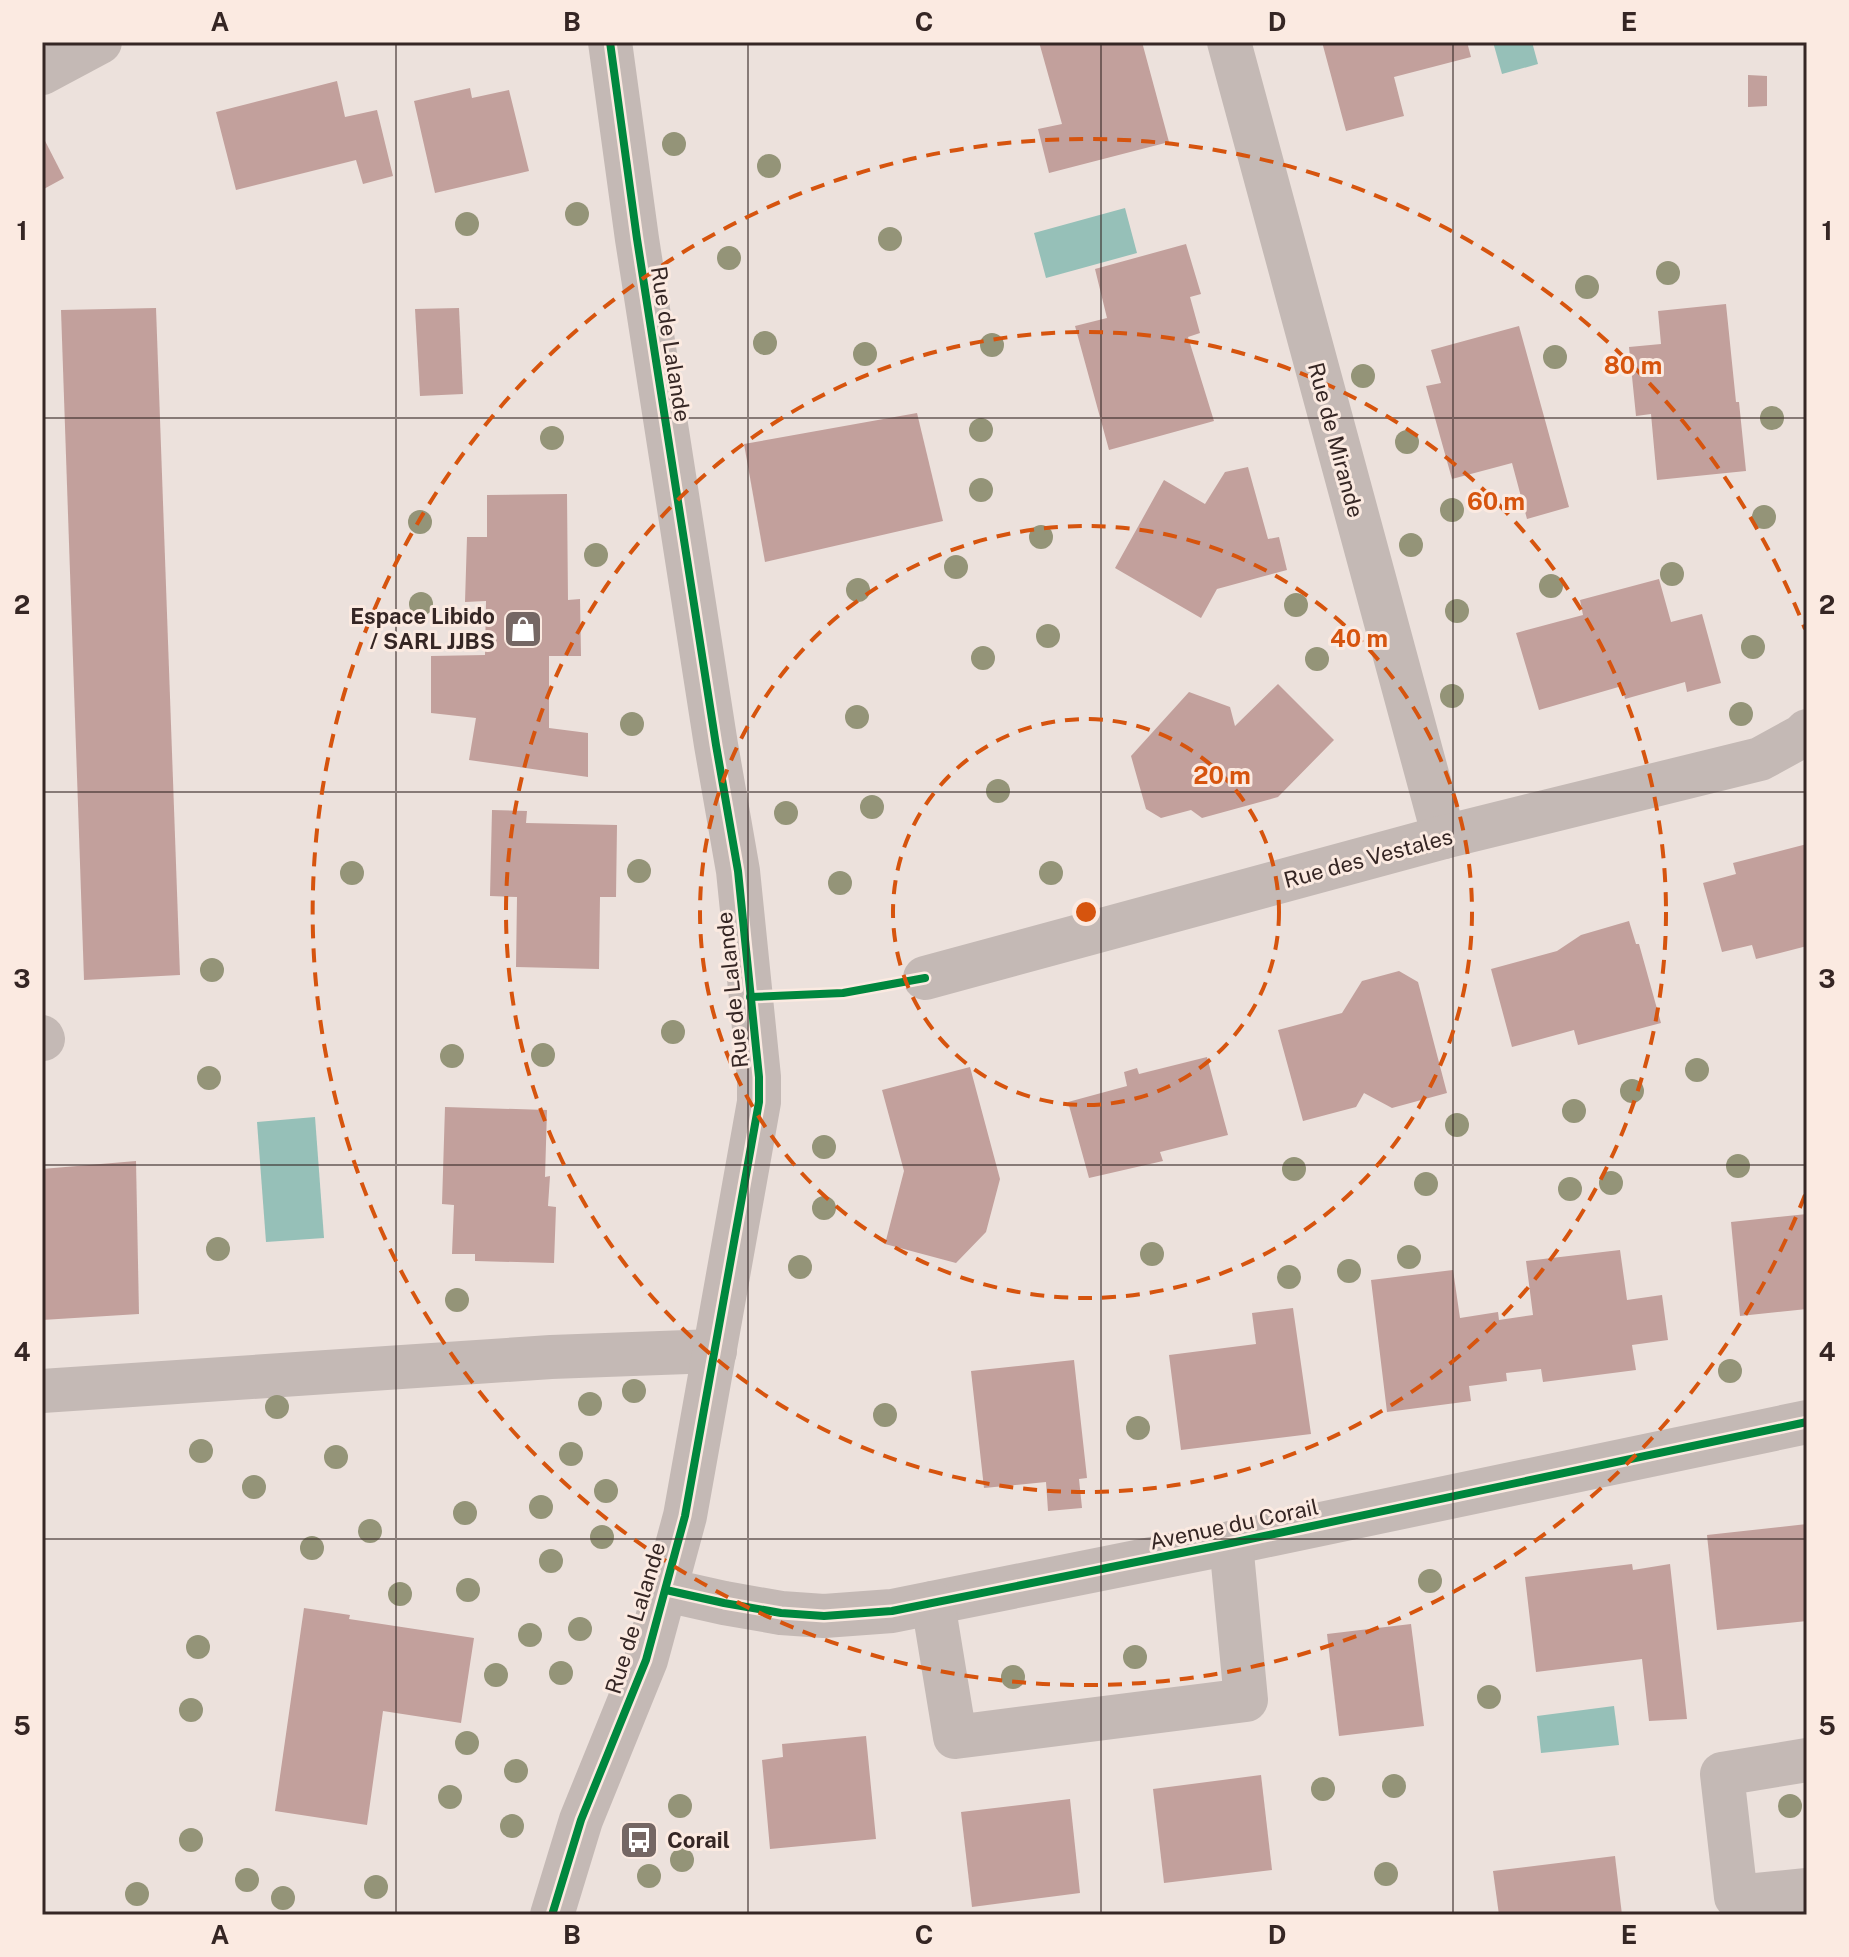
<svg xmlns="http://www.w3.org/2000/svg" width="1849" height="1957" viewBox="0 0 1849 1957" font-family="'Public Sans',sans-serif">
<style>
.water{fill:#96c0b8}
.building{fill:#c2a09c}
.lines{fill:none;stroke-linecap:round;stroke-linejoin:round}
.minor{stroke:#c4b9b5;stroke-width:44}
.cycleway-casing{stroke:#fbeae1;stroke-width:13}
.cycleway{stroke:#00873e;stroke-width:8}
.tree{fill:#949478}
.grid{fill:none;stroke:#352624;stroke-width:2;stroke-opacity:0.55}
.ring{fill:none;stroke:#d6540e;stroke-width:4;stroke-dasharray:14 10}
.labels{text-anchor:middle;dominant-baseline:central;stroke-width:6;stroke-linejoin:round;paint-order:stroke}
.street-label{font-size:22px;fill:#352624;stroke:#fbeae1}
.poi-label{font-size:22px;font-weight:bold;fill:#352624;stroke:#fbeae1;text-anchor:end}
.centre{fill:#d6540e;stroke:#fbeae1;stroke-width:4}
.ring-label{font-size:24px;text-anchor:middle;font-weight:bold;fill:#d6540e;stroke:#fbeae1;stroke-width:6;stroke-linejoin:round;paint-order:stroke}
.neatline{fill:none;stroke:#352624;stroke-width:3}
.grid-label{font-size:26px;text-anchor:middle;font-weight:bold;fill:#352624}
</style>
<rect width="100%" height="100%" fill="#ece1dc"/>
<g class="water">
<path d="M 1493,42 L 1532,42 L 1538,64 L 1502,74 Z"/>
<path d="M 1125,208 L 1137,253 L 1046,278 L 1034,233 Z"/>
<path d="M 315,1117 L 324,1238 L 266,1242 L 257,1122 Z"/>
<path d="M 1614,1706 L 1619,1745 L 1541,1753 L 1537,1716 Z"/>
</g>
<g class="building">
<path d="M 1039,42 L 1142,42 L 1169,142 L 1049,173 L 1038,129 L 1062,124 Z"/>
<path d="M 1322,42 L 1467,42 L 1471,57 L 1394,77 L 1404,116 L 1346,131 Z"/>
<path d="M 1748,75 L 1767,76 L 1767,106 L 1748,107 Z"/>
<path d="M 337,81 L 345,117 L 377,110 L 393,176 L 363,184 L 356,160 L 236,190 L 216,112 Z"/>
<path d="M 470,88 L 472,98 L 509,90 L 529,171 L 435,193 L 414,101 Z"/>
<path d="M 42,135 L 64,178 L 42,190 Z"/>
<path d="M 1186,244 L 1201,294 L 1190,297 L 1200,333 L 1188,337 L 1214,421 L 1109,450 L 1075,326 L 1107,318 L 1095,269 Z"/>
<path d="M 1726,304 L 1736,402 L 1739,402 L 1746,471 L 1657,480 L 1651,414 L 1636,416 L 1629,347 L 1661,344 L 1658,311 Z"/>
<path d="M 156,308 L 180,975 L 84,980 L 61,310 Z"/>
<path d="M 459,308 L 463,394 L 420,396 L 415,309 Z"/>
<path d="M 1519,326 L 1569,507 L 1527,519 L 1512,463 L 1452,479 L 1426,386 L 1441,383 L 1431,350 Z"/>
<path d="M 917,413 L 943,521 L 765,562 L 744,444 Z"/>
<path d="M 1248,467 L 1268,539 L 1279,537 L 1287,570 L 1217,589 L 1201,618 L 1115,568 L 1164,480 L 1205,504 L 1225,472 Z"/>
<path d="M 567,494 L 568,600 L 580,599 L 581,656 L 549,656 L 549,728 L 588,733 L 588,777 L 469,760 L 476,718 L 431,713 L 431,656 L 485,655 L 486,601 L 465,602 L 467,537 L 487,537 L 487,495 Z"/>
<path d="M 1659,579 L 1671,622 L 1702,614 L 1721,683 L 1687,692 L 1685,682 L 1625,699 L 1622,686 L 1539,710 L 1516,633 L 1583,615 L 1580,600 Z"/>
<path d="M 1278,684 L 1334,740 L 1278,797 L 1202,818 L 1191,810 L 1161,818 L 1146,809 L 1131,756 L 1189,692 L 1230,707 L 1235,726 Z"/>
<path d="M 492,810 L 527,811 L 526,823 L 617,825 L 616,897 L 600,897 L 599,969 L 516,967 L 517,897 L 490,896 Z"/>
<path d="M 1807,844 L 1807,946 L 1756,959 L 1752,945 L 1722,952 L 1703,883 L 1736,874 L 1733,863 Z"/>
<path d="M 1629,921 L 1636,944 L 1639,944 L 1661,1023 L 1578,1045 L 1574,1030 L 1512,1047 L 1491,969 L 1557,951 L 1581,935 Z"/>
<path d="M 1399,971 L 1418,982 L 1447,1093 L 1392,1108 L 1364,1093 L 1356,1107 L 1303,1121 L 1278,1030 L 1342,1013 L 1362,981 Z"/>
<path d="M 1207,1057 L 1228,1135 L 1160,1152 L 1163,1161 L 1089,1178 L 1068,1102 L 1127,1086 L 1124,1072 L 1137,1068 L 1139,1074 Z"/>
<path d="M 970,1067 L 1000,1179 L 986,1232 L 956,1263 L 885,1244 L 904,1171 L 882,1090 Z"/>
<path d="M 445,1107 L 547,1110 L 545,1177 L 550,1176 L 548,1206 L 556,1207 L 554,1263 L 475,1261 L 475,1254 L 452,1254 L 454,1205 L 442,1204 Z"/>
<path d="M 136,1161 L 139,1314 L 42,1320 L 42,1169 Z"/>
<path d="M 1807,1214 L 1807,1309 L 1740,1316 L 1731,1222 Z"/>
<path d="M 1620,1250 L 1627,1300 L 1662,1295 L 1668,1340 L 1632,1345 L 1636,1370 L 1543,1382 L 1541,1369 L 1506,1373 L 1507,1381 L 1469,1386 L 1471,1401 L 1387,1412 L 1371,1280 L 1453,1270 L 1460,1318 L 1498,1312 L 1499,1320 L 1533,1315 L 1526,1261 Z"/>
<path d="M 1293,1308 L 1311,1434 L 1181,1450 L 1169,1355 L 1256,1344 L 1252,1313 Z"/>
<path d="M 1074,1360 L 1087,1478 L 1079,1479 L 1082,1508 L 1048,1511 L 1046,1482 L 984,1488 L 971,1371 Z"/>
<path d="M 1807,1524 L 1807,1621 L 1717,1630 L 1707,1535 Z"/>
<path d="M 1632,1564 L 1633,1570 L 1670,1564 L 1687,1719 L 1649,1721 L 1642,1659 L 1536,1672 L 1525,1577 Z"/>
<path d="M 304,1608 L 350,1615 L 349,1619 L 474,1638 L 461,1723 L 383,1711 L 367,1825 L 275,1811 Z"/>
<path d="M 1411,1624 L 1424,1726 L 1339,1736 L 1327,1634 Z"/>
<path d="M 866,1736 L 876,1839 L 770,1849 L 762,1760 L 783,1757 L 782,1744 Z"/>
<path d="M 1261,1775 L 1272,1870 L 1164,1883 L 1153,1789 Z"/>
<path d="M 1070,1799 L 1080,1893 L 972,1907 L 961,1812 Z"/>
<path d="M 1615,1856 L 1622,1915 L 1499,1915 L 1493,1871 Z"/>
</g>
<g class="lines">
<g class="minor">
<path d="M 1229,42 L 1444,837"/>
<path d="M 42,73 L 100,42"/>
<path d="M 925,978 L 1444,837 L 1760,759 L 1802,736 L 1807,731"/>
<path d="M 42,1037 L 43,1039"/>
<path d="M 42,1391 L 551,1357 L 715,1351"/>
<path d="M 666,1590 L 724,1603 L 781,1613 L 824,1616 L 892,1611 L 1231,1543 L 1807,1422"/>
<path d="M 933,1603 L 955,1737 L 1246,1700 L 1231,1543"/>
<path d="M 1807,1760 L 1722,1774 L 1736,1897 L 1807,1890"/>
<path d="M 552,1915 L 581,1820 L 646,1660 L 685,1516 L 759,1102 L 759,1077 L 738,871 L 716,745 L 637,239 L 610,42"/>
</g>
<g class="cycleway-casing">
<g id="cycleway">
<path d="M 750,997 L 843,993 L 925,978"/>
<path d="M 666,1590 L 724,1603 L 781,1613 L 824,1616 L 892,1611 L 1231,1543 L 1807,1422"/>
<path d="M 552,1915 L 581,1820 L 646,1660 L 685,1516 L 759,1102 L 759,1077 L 738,871 L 716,745 L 637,239 L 610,42"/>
</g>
</g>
<use href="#cycleway" class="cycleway"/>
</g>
<g class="tree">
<circle cx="674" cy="144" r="12"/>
<circle cx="769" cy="166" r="12"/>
<circle cx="577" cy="214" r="12"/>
<circle cx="467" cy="224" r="12"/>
<circle cx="890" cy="239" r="12"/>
<circle cx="729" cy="258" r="12"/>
<circle cx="1668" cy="273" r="12"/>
<circle cx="1587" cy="287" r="12"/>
<circle cx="765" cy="343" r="12"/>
<circle cx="992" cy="345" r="12"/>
<circle cx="865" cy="354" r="12"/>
<circle cx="1555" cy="357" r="12"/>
<circle cx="1363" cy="376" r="12"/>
<circle cx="1772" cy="418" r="12"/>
<circle cx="981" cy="430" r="12"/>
<circle cx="552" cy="438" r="12"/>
<circle cx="1407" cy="442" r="12"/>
<circle cx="981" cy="490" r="12"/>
<circle cx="1452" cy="510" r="12"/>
<circle cx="1764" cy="517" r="12"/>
<circle cx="420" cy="522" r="12"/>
<circle cx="1041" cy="537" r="12"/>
<circle cx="1411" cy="545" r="12"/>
<circle cx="596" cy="555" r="12"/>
<circle cx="956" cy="567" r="12"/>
<circle cx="1672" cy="574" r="12"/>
<circle cx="1551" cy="586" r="12"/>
<circle cx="858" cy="590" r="12"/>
<circle cx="421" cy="604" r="12"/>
<circle cx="1296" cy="605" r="12"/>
<circle cx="1457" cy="611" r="12"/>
<circle cx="1048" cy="636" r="12"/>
<circle cx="1753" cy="647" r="12"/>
<circle cx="983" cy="658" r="12"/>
<circle cx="1317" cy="659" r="12"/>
<circle cx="1452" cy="696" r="12"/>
<circle cx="1741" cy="714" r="12"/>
<circle cx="857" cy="717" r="12"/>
<circle cx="632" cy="724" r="12"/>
<circle cx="998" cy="791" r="12"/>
<circle cx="872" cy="807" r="12"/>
<circle cx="786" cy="813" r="12"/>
<circle cx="639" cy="871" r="12"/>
<circle cx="352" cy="873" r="12"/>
<circle cx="1051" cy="873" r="12"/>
<circle cx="840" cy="883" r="12"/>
<circle cx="212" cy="970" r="12"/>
<circle cx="673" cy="1032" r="12"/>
<circle cx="543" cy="1055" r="12"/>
<circle cx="452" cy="1056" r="12"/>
<circle cx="1697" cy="1070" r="12"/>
<circle cx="209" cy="1078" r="12"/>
<circle cx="1632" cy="1091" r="12"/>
<circle cx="1574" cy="1111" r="12"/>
<circle cx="1457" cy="1125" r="12"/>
<circle cx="824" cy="1147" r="12"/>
<circle cx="1738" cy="1166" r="12"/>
<circle cx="1294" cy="1169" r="12"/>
<circle cx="1611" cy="1183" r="12"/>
<circle cx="1426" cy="1184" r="12"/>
<circle cx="1570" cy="1189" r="12"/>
<circle cx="824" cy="1208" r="12"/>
<circle cx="218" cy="1249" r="12"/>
<circle cx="1152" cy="1254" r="12"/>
<circle cx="1409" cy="1257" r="12"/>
<circle cx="800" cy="1267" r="12"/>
<circle cx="1349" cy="1271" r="12"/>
<circle cx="1289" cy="1277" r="12"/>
<circle cx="457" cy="1300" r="12"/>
<circle cx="1730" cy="1371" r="12"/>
<circle cx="634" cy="1391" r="12"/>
<circle cx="590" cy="1404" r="12"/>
<circle cx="277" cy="1407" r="12"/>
<circle cx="885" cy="1415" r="12"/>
<circle cx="1138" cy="1428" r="12"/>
<circle cx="201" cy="1451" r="12"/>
<circle cx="571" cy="1454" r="12"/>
<circle cx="336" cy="1457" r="12"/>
<circle cx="254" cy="1487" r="12"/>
<circle cx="606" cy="1491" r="12"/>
<circle cx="541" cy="1507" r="12"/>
<circle cx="465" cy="1513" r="12"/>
<circle cx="370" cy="1531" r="12"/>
<circle cx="602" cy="1537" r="12"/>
<circle cx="312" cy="1548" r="12"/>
<circle cx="551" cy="1561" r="12"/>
<circle cx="1430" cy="1581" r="12"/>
<circle cx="468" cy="1590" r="12"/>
<circle cx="400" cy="1594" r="12"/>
<circle cx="580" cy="1629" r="12"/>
<circle cx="530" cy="1635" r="12"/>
<circle cx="198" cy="1647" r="12"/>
<circle cx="1135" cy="1657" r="12"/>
<circle cx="561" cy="1673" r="12"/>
<circle cx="496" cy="1675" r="12"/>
<circle cx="1013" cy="1677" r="12"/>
<circle cx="1489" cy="1697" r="12"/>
<circle cx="191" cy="1710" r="12"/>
<circle cx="467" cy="1743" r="12"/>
<circle cx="516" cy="1771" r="12"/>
<circle cx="1394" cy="1786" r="12"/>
<circle cx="1323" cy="1789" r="12"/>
<circle cx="450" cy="1797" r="12"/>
<circle cx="680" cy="1806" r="12"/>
<circle cx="1790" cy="1806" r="12"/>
<circle cx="512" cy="1826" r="12"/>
<circle cx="191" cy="1840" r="12"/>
<circle cx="682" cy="1860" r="12"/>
<circle cx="1386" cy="1874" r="12"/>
<circle cx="649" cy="1876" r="12"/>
<circle cx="247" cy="1880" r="12"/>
<circle cx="376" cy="1887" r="12"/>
<circle cx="137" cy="1894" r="12"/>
<circle cx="283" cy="1898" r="12"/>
</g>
<path class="grid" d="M 396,42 L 396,1915M 748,42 L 748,1915M 1101,42 L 1101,1915M 1453,42 L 1453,1915M 42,418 L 1807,418M 42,792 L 1807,792M 42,1165 L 1807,1165M 42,1539 L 1807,1539"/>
<g class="ring">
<circle cx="1086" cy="912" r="193"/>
<circle cx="1086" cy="912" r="386"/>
<circle cx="1086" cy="912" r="580"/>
<path d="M1805 1195A773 773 0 1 1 1805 629"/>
</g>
<defs>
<g id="shop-square" transform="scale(2)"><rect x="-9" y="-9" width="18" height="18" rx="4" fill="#756764" stroke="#fbeae1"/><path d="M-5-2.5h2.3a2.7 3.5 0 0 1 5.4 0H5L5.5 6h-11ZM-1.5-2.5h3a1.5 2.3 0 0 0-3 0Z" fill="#fff"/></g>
<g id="bus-square" transform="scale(2)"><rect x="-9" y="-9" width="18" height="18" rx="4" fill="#756764" stroke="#fbeae1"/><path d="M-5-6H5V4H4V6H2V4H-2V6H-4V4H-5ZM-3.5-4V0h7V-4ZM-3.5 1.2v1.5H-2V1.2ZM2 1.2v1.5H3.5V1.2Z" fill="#fff"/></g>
</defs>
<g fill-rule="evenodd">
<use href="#shop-square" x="523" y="629"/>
<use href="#bus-square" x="639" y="1840"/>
</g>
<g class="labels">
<g class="street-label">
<text transform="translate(671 344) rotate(81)">Rue de Lalande</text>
<text transform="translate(1336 440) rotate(75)">Rue de Mirande</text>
<text transform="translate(1368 858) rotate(-15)">Rue des Vestales</text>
<text transform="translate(732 990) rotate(-96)">Rue de Lalande</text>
<text transform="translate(1234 1524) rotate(-12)">Avenue du Corail</text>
<text transform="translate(635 1618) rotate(-73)">Rue de Lalande</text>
</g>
<g class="poi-label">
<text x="495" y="616">Espace Libido<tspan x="495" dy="25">/ SARL JJBS</tspan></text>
<text x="667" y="1840" text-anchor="start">Corail</text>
</g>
</g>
<circle cx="1086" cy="912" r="12" class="centre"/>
<g class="ring-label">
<text x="1633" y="374">80 m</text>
<text x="1496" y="510">60 m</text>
<text x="1359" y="647">40 m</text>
<text x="1222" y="784">20 m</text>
</g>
<rect width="1849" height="1957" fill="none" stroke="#fbeae1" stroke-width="88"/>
<rect x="44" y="44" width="1761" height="1869" class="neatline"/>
<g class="grid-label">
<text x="220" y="31">A</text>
<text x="572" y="31">B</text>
<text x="924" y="31">C</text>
<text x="1277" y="31">D</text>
<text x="1629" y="31">E</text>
<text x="22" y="240">1</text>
<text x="1827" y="240">1</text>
<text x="22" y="614">2</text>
<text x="1827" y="614">2</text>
<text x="22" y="988">3</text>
<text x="1827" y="988">3</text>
<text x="22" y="1361">4</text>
<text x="1827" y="1361">4</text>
<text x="22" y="1735">5</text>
<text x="1827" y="1735">5</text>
<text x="220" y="1944">A</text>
<text x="572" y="1944">B</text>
<text x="924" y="1944">C</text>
<text x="1277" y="1944">D</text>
<text x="1629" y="1944">E</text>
</g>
</svg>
